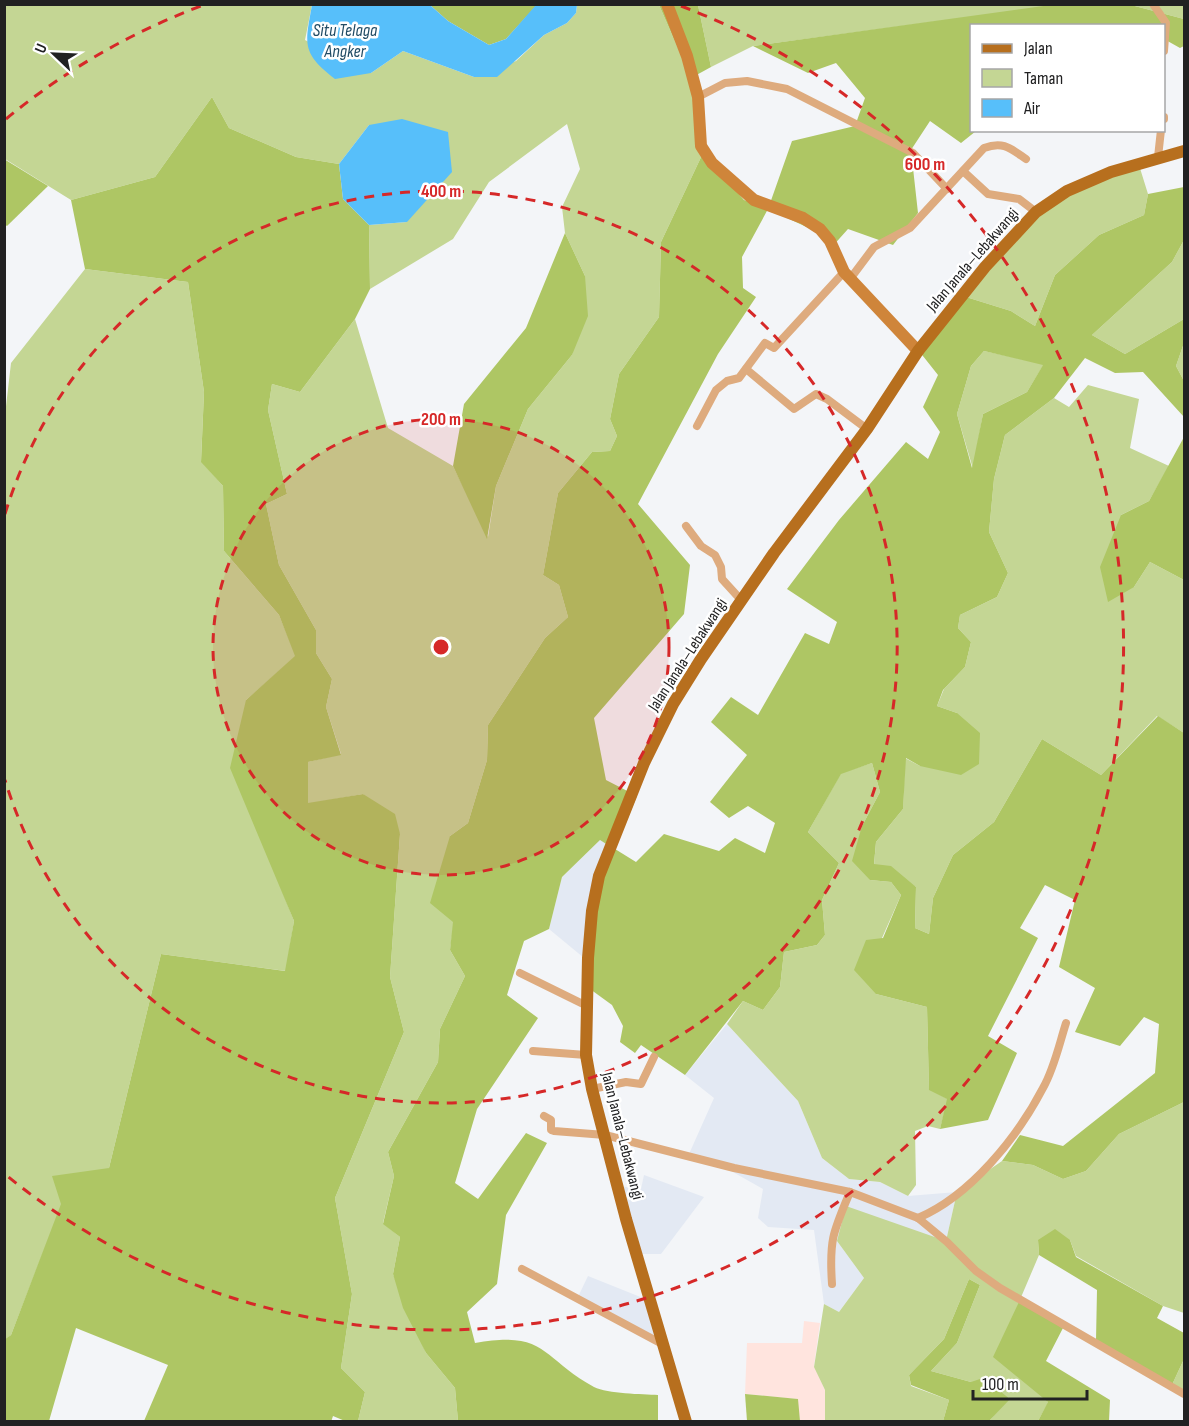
<svg xmlns="http://www.w3.org/2000/svg" width="1189" height="1426" viewBox="0 0 1189 1426" font-family="'Sofia Sans Condensed',sans-serif">
<style>
.built{fill:#e3e9f3}
.education{fill:#ffe4de}
.green{fill:#c4d694}
.forest{fill:#aec664;fill-rule:evenodd}
.water{fill:#57bffa}
.lines{fill:none;stroke-linecap:round;stroke-linejoin:round}
.street{stroke:#deab7e;stroke-width:8}
.secondary{stroke:#cf853a;stroke-width:12}
.primary{stroke:#b76f1e;stroke-width:12}
.ring{fill:none;stroke:#d62828;stroke-width:3;stroke-dasharray:10 8}
.labels{text-anchor:middle;dominant-baseline:central;stroke-width:5;stroke-linejoin:round;paint-order:stroke}
.street-label{font-size:16px;fill:#212122;stroke:#fff}
.water-label{font-size:18px;font-style:italic;fill:#224c65;stroke:#fff}
.centre{fill:#d62828;stroke:#fff;stroke-width:3}
.ring-label{font-size:18px;text-anchor:middle;font-weight:bold;fill:#d62828;stroke:#fff;stroke-width:5;stroke-linejoin:round;paint-order:stroke}
</style>
<rect width="100%" height="100%" fill="#f3f5f8"/>
<g class="built">
<path d="M 600,840 L 615,849 L 589,962 L 549,929 L 562,877 Z"/>
<path d="M 727,1024 L 798,1101 L 822,1158 L 849,1179 L 880,1182 L 908,1196 L 957,1192 L 946,1241 L 837,1241 L 864,1278 L 839,1312 L 824,1304 L 814,1230 L 768,1227 L 758,1218 L 763,1189 L 724,1167 L 689,1154 L 714,1098 L 685,1075 Z"/>
<path d="M 644,1175 L 704,1197 L 661,1254 L 640,1254 L 619,1186 L 641,1189 Z"/>
<path d="M 588,1276 L 653,1302 L 660,1339 L 577,1299 Z"/>
</g>
<path class="education" d="M 804,1321 L 820,1323 L 814,1366 L 825,1390 L 825,1421 L 800,1421 L 797,1399 L 745,1394 L 747,1343 L 802,1343 Z"/>
<g class="green">
<path d="M 4,5 L 312,5 L 305,40 L 371,73 L 403,51 L 474,77 L 516,61 L 544,35 L 567,23 L 576,13 L 577,5 L 659,5 L 691,78 L 703,153 L 661,242 L 659,317 L 619,374 L 610,419 L 617,436 L 610,451 L 592,452 L 558,493 L 543,575 L 559,585 L 568,617 L 545,638 L 488,725 L 487,760 L 468,823 L 450,836 L 454,922 L 450,950 L 465,976 L 440,1029 L 438,1062 L 388,1152 L 394,1176 L 383,1223 L 400,1237 L 393,1274 L 426,1353 L 455,1388 L 458,1421 L 358,1421 L 365,1392 L 341,1368 L 352,1294 L 335,1198 L 404,1032 L 390,977 L 400,834 L 363,794 L 308,804 L 308,762 L 341,754 L 326,707 L 332,679 L 316,653 L 316,630 L 279,565 L 266,504 L 287,494 L 268,410 L 272,384 L 300,392 L 355,319 L 388,428 L 453,466 L 488,537 L 496,486 L 528,409 L 572,355 L 585,276 L 565,233 L 562,207 L 580,169 L 567,124 L 489,182 L 453,239 L 370,289 L 369,225 L 407,222 L 369,125 L 339,164 L 296,157 L 229,128 L 212,97 L 155,177 L 71,200 L 5,159 Z"/>
<path d="M 698,5 L 1058,5 L 753,46 L 711,67 Z"/>
<path d="M 1131,5 L 1184,5 L 1184,19 Z"/>
<path d="M 1139,165 L 1148,194 L 1144,215 L 1099,235 L 1055,275 L 1035,326 L 1011,311 L 966,297 L 1039,213 L 1089,184 Z"/>
<path d="M 1184,240 L 1184,319 L 1125,354 L 1092,335 L 1172,262 Z"/>
<path d="M 85,269 L 188,282 L 204,392 L 201,461 L 223,486 L 224,551 L 279,615 L 296,656 L 246,700 L 266,850 L 294,921 L 286,971 L 161,954 L 109,1168 L 62,1204 L 11,1335 L 5,1340 L 5,415 L 11,363 Z"/>
<path d="M 1184,343 L 1184,381 L 1176,366 Z"/>
<path d="M 984,351 L 1044,364 L 1027,392 L 983,414 L 973,469 L 957,414 L 971,366 Z"/>
<path d="M 1088,385 L 1139,399 L 1130,448 L 1169,466 L 1149,501 L 1121,515 L 1134,587 L 1150,562 L 1184,580 L 1184,733 L 1157,716 L 1101,775 L 1042,739 L 994,822 L 953,855 L 933,898 L 929,934 L 915,928 L 916,887 L 874,865 L 876,842 L 903,809 L 905,758 L 920,766 L 957,713 L 937,706 L 944,689 L 965,667 L 971,642 L 958,628 L 960,615 L 997,597 L 1008,573 L 989,532 L 994,479 L 1005,435 L 1054,398 L 1069,407 Z"/>
<path d="M 872,763 L 880,792 L 862,826 L 870,880 L 891,882 L 901,895 L 882,938 L 876,994 L 927,1007 L 929,1089 L 948,1099 L 940,1129 L 928,1126 L 915,1131 L 916,1185 L 908,1196 L 880,1182 L 849,1179 L 822,1158 L 798,1101 L 727,1024 L 743,1001 L 763,1010 L 780,987 L 784,952 L 817,945 L 825,935 L 822,900 L 839,863 L 808,832 L 841,773 Z"/>
<path d="M 1184,1102 L 1184,1313 L 1163,1306 L 1076,1256 L 1070,1240 L 1038,1240 L 1039,1255 L 1019,1302 L 1048,1403 L 1038,1421 L 989,1421 L 1009,1398 L 971,1382 L 931,1371 L 957,1343 L 980,1285 L 969,1279 L 944,1339 L 909,1375 L 911,1386 L 949,1400 L 943,1421 L 825,1421 L 825,1390 L 814,1367 L 824,1304 L 839,1312 L 864,1278 L 837,1241 L 846,1206 L 946,1241 L 957,1192 L 1002,1161 L 1033,1165 L 1063,1179 L 1086,1171 L 1119,1134 Z"/>
<path d="M 1184,1359 L 1184,1395 L 1171,1387 Z"/>
</g>
<g class="forest">
<path d="M 1058,4 L 1131,5 L 1184,19 L 1184,46 L 1180,48 L 1164,39 L 1164,26 L 972,26 L 972,130 L 976,131 L 961,143 L 930,121 L 911,150 L 918,213 L 893,245 L 848,229 L 831,248 L 815,231 L 768,209 L 742,257 L 743,288 L 756,297 L 718,354 L 638,504 L 690,565 L 684,614 L 594,718 L 606,780 L 637,796 L 615,849 L 636,862 L 664,834 L 719,851 L 735,838 L 765,853 L 775,823 L 748,806 L 729,818 L 710,802 L 747,755 L 711,722 L 731,697 L 758,715 L 805,633 L 829,644 L 837,622 L 787,589 L 839,520 L 906,442 L 928,459 L 940,432 L 923,407 L 938,375 L 919,351 L 966,297 L 1011,311 L 1035,326 L 1055,275 L 1099,235 L 1144,215 L 1148,194 L 1184,187 L 1184,240 L 1172,262 L 1092,335 L 1125,354 L 1184,319 L 1184,343 L 1176,366 L 1184,381 L 1184,417 L 1143,372 L 1115,373 L 1085,358 L 1054,398 L 1005,435 L 994,479 L 989,532 L 1008,573 L 997,597 L 960,615 L 958,628 L 971,642 L 965,667 L 943,690 L 937,706 L 957,713 L 980,733 L 979,764 L 961,775 L 920,766 L 906,758 L 903,809 L 876,842 L 874,864 L 891,866 L 916,887 L 915,928 L 929,934 L 933,898 L 953,855 L 994,822 L 1042,739 L 1101,775 L 1158,716 L 1184,733 L 1184,1102 L 1119,1134 L 1086,1171 L 1063,1179 L 1033,1165 L 1002,1161 L 1020,1135 L 1063,1146 L 1155,1073 L 1159,1024 L 1144,1017 L 1120,1046 L 1075,1032 L 1095,988 L 1059,967 L 1075,900 L 1045,885 L 1020,928 L 1038,938 L 988,1036 L 1017,1053 L 988,1120 L 940,1129 L 947,1099 L 929,1090 L 927,1007 L 876,994 L 854,970 L 866,940 L 883,938 L 901,895 L 891,882 L 870,880 L 852,861 L 862,826 L 880,792 L 872,763 L 841,774 L 808,832 L 839,863 L 822,900 L 825,935 L 817,945 L 784,952 L 780,987 L 763,1010 L 743,1001 L 685,1075 L 641,1045 L 635,1053 L 620,1042 L 623,1026 L 612,1005 L 590,989 L 596,887 L 614,849 L 600,840 L 562,877 L 549,929 L 524,941 L 507,995 L 538,1018 L 477,1109 L 455,1183 L 478,1199 L 526,1133 L 547,1143 L 506,1215 L 497,1284 L 467,1312 L 475,1343 C 547,1330 541,1358 594,1387 C 608,1394 642,1394 658,1395 L 658,1421 L 458,1421 L 455,1388 L 426,1353 L 403,1308 L 393,1274 L 400,1237 L 383,1224 L 394,1176 L 388,1152 L 438,1062 L 440,1029 L 465,976 L 450,950 L 453,922 L 430,903 L 450,836 L 468,823 L 487,760 L 488,725 L 545,638 L 568,617 L 559,585 L 543,575 L 558,493 L 592,452 L 610,451 L 617,436 L 610,419 L 619,374 L 659,317 L 661,242 L 703,153 L 744,200 L 768,209 L 792,141 L 855,126 L 865,98 L 836,63 L 808,73 L 753,46 ZM 984,351 L 1043,365 L 1027,392 L 983,414 L 972,468 L 957,414 L 971,366 Z"/>
<path d="M 430,5 L 537,5 L 506,39 L 489,45 L 448,21 Z"/>
<path d="M 659,5 L 698,5 L 711,67 L 691,78 Z"/>
<path d="M 212,97 L 229,128 L 296,157 L 339,164 L 343,199 L 369,225 L 370,289 L 355,319 L 300,392 L 272,384 L 268,410 L 287,494 L 266,504 L 279,565 L 316,630 L 316,653 L 332,679 L 326,707 L 341,755 L 308,762 L 308,803 L 363,794 L 395,814 L 400,834 L 390,977 L 404,1032 L 335,1198 L 352,1294 L 341,1368 L 365,1392 L 358,1421 L 345,1421 L 333,1416 L 331,1422 L 144,1421 L 168,1365 L 76,1328 L 49,1421 L 5,1421 L 4,1340 L 11,1335 L 61,1204 L 52,1176 L 109,1168 L 161,954 L 285,971 L 294,921 L 230,768 L 246,700 L 295,656 L 279,615 L 224,551 L 223,486 L 201,462 L 204,392 L 188,282 L 85,269 L 71,200 L 155,177 Z"/>
<path d="M 4,159 L 48,186 L 7,226 L 4,224 Z"/>
<path d="M 565,233 L 585,276 L 588,316 L 572,355 L 528,409 L 496,486 L 487,539 L 453,466 L 464,404 L 526,328 Z"/>
<path d="M 1184,437 L 1184,580 L 1150,562 L 1134,587 L 1108,602 L 1100,567 L 1121,515 L 1149,501 Z"/>
<path d="M 1055,1229 L 1070,1240 L 1076,1257 L 1163,1306 L 1157,1318 L 1184,1333 L 1184,1359 L 1171,1387 L 1096,1340 L 1097,1290 L 1039,1255 L 1038,1240 Z"/>
<path d="M 969,1279 L 980,1285 L 957,1343 L 931,1371 L 971,1382 L 983,1378 L 1010,1399 L 989,1421 L 943,1421 L 949,1400 L 911,1385 L 909,1375 L 944,1339 Z"/>
<path d="M 1019,1302 L 1063,1328 L 1046,1361 L 1110,1400 L 1109,1421 L 1038,1421 L 1048,1402 L 993,1357 Z"/>
<path d="M 745,1394 L 798,1399 L 800,1421 L 747,1421 Z"/>
</g>
<g class="water">
<path d="M 312,5 L 430,5 L 448,21 L 489,45 L 506,39 L 536,5 L 577,5 L 576,13 L 567,23 L 544,35 L 497,77 L 474,77 L 403,51 L 371,73 L 335,79 C 301,53 305,44 312,5 Z"/>
<path d="M 402,119 L 448,132 L 452,172 L 407,222 L 369,225 L 343,199 L 339,164 L 369,125 Z"/>
</g>
<g class="lines">
<g class="street">
<path d="M 1153,4 L 1166,23 L 1164,51"/>
<path d="M 698,97 L 725,83 L 747,81 L 787,89 L 913,153 L 947,189"/>
<path d="M 1164,117 L 1164,119"/>
<path d="M 1158,157 L 1161,130"/>
<path d="M 963,171 L 988,194 L 1019,199 L 1036,212"/>
<path d="M 850,279 L 874,247 L 910,228 L 984,148 C 1003,141 1010,148 1026,159"/>
<path d="M 746,369 L 794,409 L 816,394 L 827,399 L 867,429"/>
<path d="M 697,426 L 716,390 L 727,381 L 739,378 L 765,343 L 774,348 L 844,272"/>
<path d="M 686,526 L 701,546 L 715,555 L 721,567 L 722,579 L 742,601"/>
<path d="M 520,973 L 585,1005"/>
<path d="M 533,1051 L 586,1055"/>
<path d="M 592,1089 L 626,1082 L 641,1084 L 654,1057"/>
<path d="M 544,1116 L 551,1120 L 551,1130 L 554,1131 L 605,1135 L 734,1168 L 850,1192 L 918,1218 L 947,1242 L 976,1271 L 1000,1288 L 1184,1394"/>
<path d="M 918,1218 C 970,1196 1017,1138 1043,1088 C 1054,1069 1059,1045 1066,1023"/>
<path d="M 522,1269 L 664,1345"/>
<path d="M 832,1284 C 829,1240 833,1232 850,1192"/>
</g>
<path class="secondary" d="M 667,4 L 687,56 L 698,97 L 701,146 L 712,163 L 754,200 L 803,218 L 820,229 L 830,241 L 844,272 L 918,351"/>
<path class="primary" d="M 686,1422 L 626,1219 L 592,1089 L 586,1055 L 588,958 L 592,911 L 599,876 L 644,763 L 673,704 L 701,659 L 774,553 L 867,429 L 918,351 L 985,267 L 1036,212 L 1067,191 L 1111,172 L 1184,151"/>
</g>
<circle cx="441" cy="647" r="228" fill="#d62828" fill-opacity=".12"/>
<g class="ring">
<circle cx="441" cy="647" r="228"/>
<path d="M5 514A456 456 0 1 1 5 780"/>
<path d="M6 119A684 684 0 0 1 201 6M681 6A684 684 0 1 1 6 1175"/>
</g>
<g class="labels">
<g class="street-label">
<text transform="translate(973 260) rotate(-49)">Jalan Janala–Lebakwangi</text>
<text transform="translate(688 655) rotate(-57)">Jalan Janala–Lebakwangi</text>
<text transform="translate(622 1136) rotate(76)">Jalan Janala–Lebakwangi</text>
</g>
<g class="water-label">
<text x="345" y="30">Situ Telaga<tspan x="345" dy="21">Angker</tspan></text>
</g>
</g>
<circle cx="441" cy="647" r="9" class="centre"/>
<g class="ring-label">
<text x="925" y="170">600 m</text>
<text x="441" y="197">400 m</text>
<text x="441" y="425">200 m</text>
</g>
<rect width="1189" height="1426" fill="none" stroke="#212122" stroke-width="12"/>
<rect x="970" y="24" width="195" height="108" fill="#ffffff" stroke="#a6a6a7" stroke-width="1.5"/>
<rect x="982" y="44" width="30" height="9" fill="#b76f1e" stroke="#a6a6a7" stroke-width="1.5"/>
<text x="1024" y="54" font-size="18" fill="#212122">Jalan</text>
<rect x="982" y="69" width="30" height="18" fill="#c4d694" stroke="#a6a6a7" stroke-width="1.5"/>
<text x="1024" y="84" font-size="18" fill="#212122">Taman</text>
<rect x="982" y="99" width="30" height="18" fill="#57bffa" stroke="#a6a6a7" stroke-width="1.5"/>
<text x="1024" y="114" font-size="18" fill="#212122">Air</text>
<g transform="translate(54 54) rotate(293)" stroke="#ffffff" stroke-width="4.5" paint-order="stroke">
<path d="M0-4.5L10 22L0 15L-10 22Z" fill="#212122"/>
<text y="-9" font-size="16" font-weight="bold" text-anchor="middle" fill="#212122">U</text>
</g>
<path d="M973 1390v9h114v-9" fill="none" stroke="#212122" stroke-width="3"/>
<text x="982" y="1390" font-size="18" fill="#212122" stroke="#ffffff" stroke-width="4.5" paint-order="stroke">100 m</text>
</svg>
